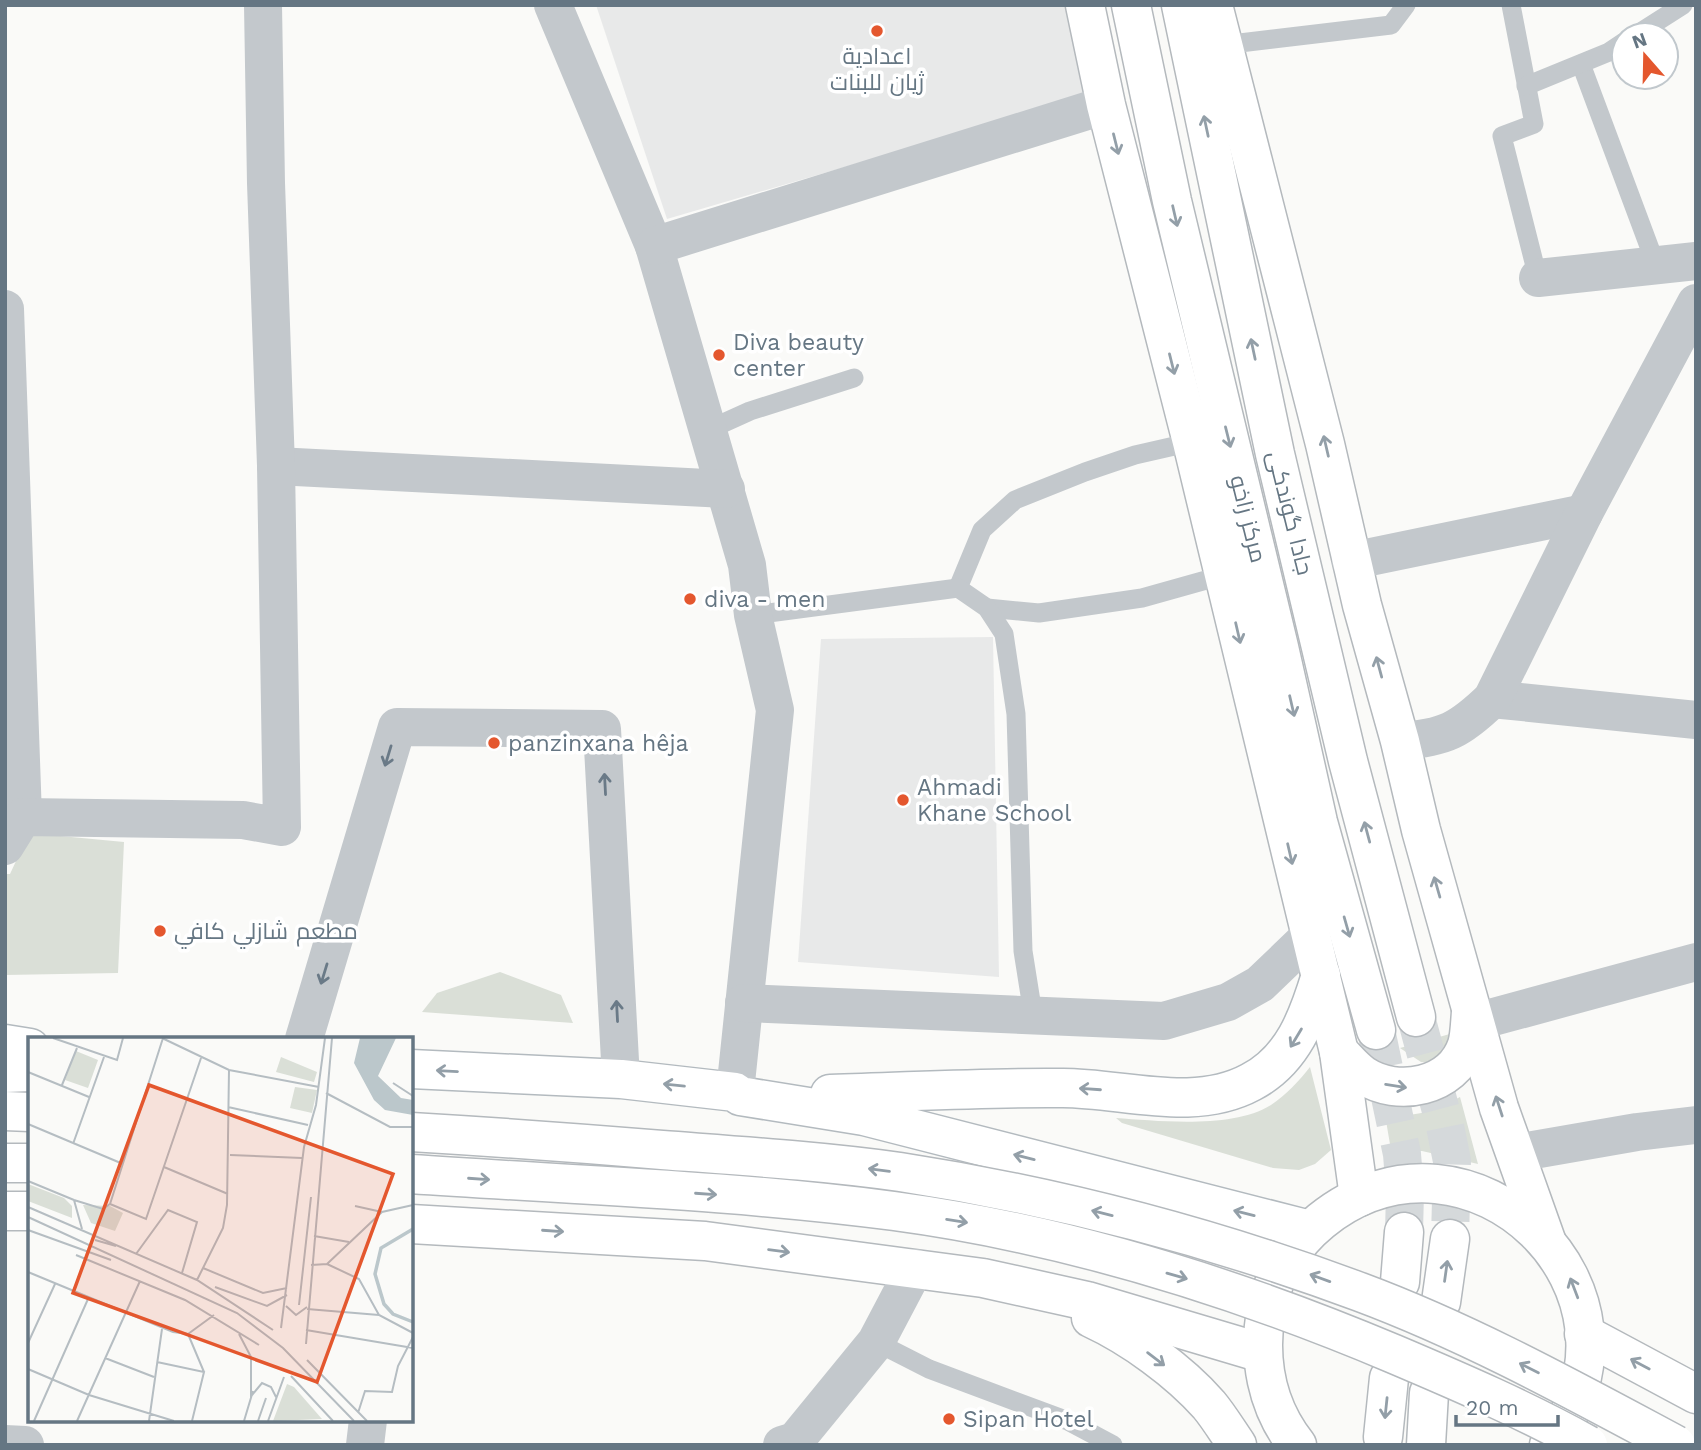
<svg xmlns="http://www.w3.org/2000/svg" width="1701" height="1450" viewBox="0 0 1701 1450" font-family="'Work Sans',Cairo,sans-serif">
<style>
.built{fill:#e8e9e9}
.green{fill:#dadfd7}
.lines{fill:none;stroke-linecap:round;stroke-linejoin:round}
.highway-tunnel{stroke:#d5d9db;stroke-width:38;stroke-dasharray:38 19;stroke-linecap:butt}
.secondary-casing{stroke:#b3babf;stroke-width:41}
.highway-casing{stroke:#b4b9bd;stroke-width:41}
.lane{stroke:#c3c8cc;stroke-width:19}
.street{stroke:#c3c8cc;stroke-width:38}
.secondary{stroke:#fff;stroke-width:38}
.highway{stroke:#fff;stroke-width:38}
.highway-bridge-casing{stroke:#b4b9bd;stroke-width:41;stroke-linecap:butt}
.highway-bridge{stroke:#fff;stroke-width:38}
.oneway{stroke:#939fa8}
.oneway2{stroke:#6a7a87}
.poi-dot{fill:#e4572e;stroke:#fff;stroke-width:2.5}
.labels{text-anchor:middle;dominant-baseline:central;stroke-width:7;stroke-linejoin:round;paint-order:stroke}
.poi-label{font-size:23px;fill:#657683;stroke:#fff;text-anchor:start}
.street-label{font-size:23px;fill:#657683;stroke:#fff}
.inset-river{fill:none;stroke:#bbc7cb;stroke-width:3.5}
.inset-road{fill:none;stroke:#b5bdc2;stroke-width:2}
.view{fill:#e4572e;fill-opacity:0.15;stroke:#e4572e;stroke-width:3.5}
.inset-edge{fill:none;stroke:#657683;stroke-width:3.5}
</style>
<rect width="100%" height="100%" fill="#fafaf8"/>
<g class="built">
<path d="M 596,5 L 1068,5 L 1087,96 L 667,219 Z"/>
<path d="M 993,637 L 999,977 L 798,962 L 821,639 Z"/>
</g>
<g class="green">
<path d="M 29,833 L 124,842 L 118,973 L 5,975 L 5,874 L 10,874 Z"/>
<path d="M 500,972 L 561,995 L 573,1023 L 422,1012 L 437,993 Z"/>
<path d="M 1464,1030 L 1431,1063 L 1421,1062 L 1400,1048 Z"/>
<path d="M 1310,1067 L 1331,1150 L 1315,1164 L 1299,1170 L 1273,1168 L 1122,1123 L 1116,1118 C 1159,1121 1233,1129 1271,1105 C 1286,1095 1299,1081 1310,1067 Z"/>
<path d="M 1460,1097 L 1478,1164 L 1422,1151 L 1391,1150 L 1385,1115 C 1417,1117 1432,1112 1460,1097 Z"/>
</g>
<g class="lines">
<g class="highway-tunnel">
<path d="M 1416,1017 L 1445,1126 L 1452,1161 L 1450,1239"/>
<path d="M 1376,1030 L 1402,1154 L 1405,1192 L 1404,1232"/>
</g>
<g class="secondary-casing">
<g id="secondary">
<path d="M 5,1044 L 30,1048"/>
<path d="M 411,1069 L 621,1079 L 735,1092 L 740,1096 L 864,1116 L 1310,1230"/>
<path d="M 830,1094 C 907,1092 985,1087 1063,1088 C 1123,1088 1194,1113 1251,1082 C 1293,1060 1308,1018 1321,975"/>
</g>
</g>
<g class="highway-casing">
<g id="highway">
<path d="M 1085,5 L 1106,105 L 1192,442 L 1339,1052 L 1359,1197"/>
<path d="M 1131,5 L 1172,201 L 1279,647 L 1318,822 L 1376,1030"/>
<path d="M 1181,5 L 1275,454 L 1348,761 L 1416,1017"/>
<path d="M 1213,5 L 1325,444 L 1362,605 L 1400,741 L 1421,830 L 1499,1108 L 1546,1240"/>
<path d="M 1339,1052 C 1347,1060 1354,1069 1363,1075 C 1398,1098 1453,1087 1467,1045 C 1470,1035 1470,1022 1471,1012"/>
<path d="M 5,1073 L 30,1072"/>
<path d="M 5,1111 L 30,1112"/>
<path d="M 5,1163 L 30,1163"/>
<path d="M 5,1211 L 30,1211"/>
<path d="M 411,1224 L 705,1241 L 983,1278 L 1087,1301 L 1262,1353"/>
<path d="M 1400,1282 L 1404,1232"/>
<path d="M 1441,1302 L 1450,1239"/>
<path d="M 1091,1318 C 1132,1337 1179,1371 1209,1405 C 1219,1417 1228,1432 1237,1445"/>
<path d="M 1584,1334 L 1696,1394"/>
<path d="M 1383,1437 L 1389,1378"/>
<path d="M 1297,1445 C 1266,1406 1258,1358 1266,1310 C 1273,1275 1294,1243 1321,1221 C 1470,1101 1668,1293 1549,1445"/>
<path d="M 1426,1445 L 1429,1393"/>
</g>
</g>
<g class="lane">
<path d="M 1511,5 L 1534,124 L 1502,136 L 1538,278"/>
<path d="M 1636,35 L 1683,5"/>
<path d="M 1223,45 L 1391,25 L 1406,5"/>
<path d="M 1581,64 L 1656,265"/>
<path d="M 1526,86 L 1609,52 L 1624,42"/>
<path d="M 708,430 L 750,411 L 854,378"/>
<path d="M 958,588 L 982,530 L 1015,500 L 1085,472 L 1135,455 L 1192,442"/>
<path d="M 987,608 L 1039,613 L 1142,598 L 1224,575"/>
<path d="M 753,615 L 958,588 L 987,608 L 1004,634 L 1016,714 L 1023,951 L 1033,1014"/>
<path d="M 876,1342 L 929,1369 L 1068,1421 L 1113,1445"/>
</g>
<g class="street">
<path d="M 553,5 L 654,246 L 747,565 L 753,615 L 775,710 L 735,1092"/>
<path d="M 654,246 L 1106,105"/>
<path d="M 1538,278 L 1696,261"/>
<path d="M 5,309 L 23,817"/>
<path d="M 276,466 L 726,489"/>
<path d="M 1351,561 L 1584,513"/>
<path d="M 1492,699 L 1696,720"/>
<path d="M 1400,741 C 1445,738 1460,730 1492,699 L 1584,513 L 1696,303"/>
<path d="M 5,846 L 23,817 L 243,820 L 282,827 L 276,466 L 266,183 L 263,5"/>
<path d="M 744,1003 L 1164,1021 L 1228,1002 L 1260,984 L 1310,936"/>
<path d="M 1475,1022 L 1696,962"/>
<path d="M 304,1039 L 397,727 L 602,729 L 621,1079"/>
<path d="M 1516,1153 L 1637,1132 L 1696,1125"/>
<path d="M 5,1444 L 25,1445"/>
<path d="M 365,1445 L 368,1420"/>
<path d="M 782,1445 L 795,1441 L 876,1342 L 915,1268"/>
</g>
<use href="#secondary" class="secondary"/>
<use href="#highway" class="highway"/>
<g class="highway-bridge-casing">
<g id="highway-bridge">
<path d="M 411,1132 C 495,1137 579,1143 662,1150 C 741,1156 821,1161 900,1172 C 1056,1196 1212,1237 1360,1292 C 1470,1333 1573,1390 1676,1445"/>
<path d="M 411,1174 C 572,1185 734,1190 894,1211 C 1066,1234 1235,1287 1394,1354 C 1460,1382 1525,1410 1588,1445"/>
</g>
</g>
<use href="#highway-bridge" class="highway-bridge"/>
</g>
<defs><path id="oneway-shaft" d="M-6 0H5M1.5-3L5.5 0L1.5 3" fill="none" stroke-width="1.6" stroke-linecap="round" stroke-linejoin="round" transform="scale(1.75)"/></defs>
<g class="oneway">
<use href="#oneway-shaft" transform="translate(1206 126) rotate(-102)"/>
<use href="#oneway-shaft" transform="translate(1116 144) rotate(76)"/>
<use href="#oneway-shaft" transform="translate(1175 216) rotate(77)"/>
<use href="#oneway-shaft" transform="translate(1253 349) rotate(-102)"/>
<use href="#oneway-shaft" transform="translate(1172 364) rotate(76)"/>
<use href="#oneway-shaft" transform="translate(1228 437) rotate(76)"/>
<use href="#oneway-shaft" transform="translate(1326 446) rotate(-103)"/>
<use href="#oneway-shaft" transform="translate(1238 633) rotate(77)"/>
<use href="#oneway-shaft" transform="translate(1379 667) rotate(-105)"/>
<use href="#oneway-shaft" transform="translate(1292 706) rotate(77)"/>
<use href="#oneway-shaft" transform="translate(1367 832) rotate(-105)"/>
<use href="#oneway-shaft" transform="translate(1290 854) rotate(77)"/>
<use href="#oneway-shaft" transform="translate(1437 887) rotate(-106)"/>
<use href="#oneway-shaft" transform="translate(1347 927) rotate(74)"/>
<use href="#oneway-shaft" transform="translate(1296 1038) rotate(121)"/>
<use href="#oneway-shaft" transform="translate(447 1071) rotate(-177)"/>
<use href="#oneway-shaft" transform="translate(674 1085) rotate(-174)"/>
<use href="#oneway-shaft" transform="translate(1396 1086) rotate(9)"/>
<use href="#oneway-shaft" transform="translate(1090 1089) rotate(-176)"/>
<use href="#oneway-shaft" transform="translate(1499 1106) rotate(-108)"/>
<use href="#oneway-shaft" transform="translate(1024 1157) rotate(-166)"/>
<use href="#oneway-shaft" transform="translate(879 1170) rotate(-173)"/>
<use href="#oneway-shaft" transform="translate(479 1179) rotate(4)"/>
<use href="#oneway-shaft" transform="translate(706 1194) rotate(4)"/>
<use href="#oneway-shaft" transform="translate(1102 1213) rotate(-166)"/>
<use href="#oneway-shaft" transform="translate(1244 1213) rotate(-166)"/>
<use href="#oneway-shaft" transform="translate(957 1221) rotate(9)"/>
<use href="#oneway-shaft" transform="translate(553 1231) rotate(4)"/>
<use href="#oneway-shaft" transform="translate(779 1251) rotate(7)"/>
<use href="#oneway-shaft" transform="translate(1446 1271) rotate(-82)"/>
<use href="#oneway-shaft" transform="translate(1177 1276) rotate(16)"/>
<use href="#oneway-shaft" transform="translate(1320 1278) rotate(-160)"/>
<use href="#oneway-shaft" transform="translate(1574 1288) rotate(-111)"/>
<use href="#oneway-shaft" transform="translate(1156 1359) rotate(37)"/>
<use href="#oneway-shaft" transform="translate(1640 1364) rotate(-152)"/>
<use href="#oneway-shaft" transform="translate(1529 1368) rotate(-153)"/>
<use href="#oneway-shaft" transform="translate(1386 1408) rotate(96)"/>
</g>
<g class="oneway2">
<use href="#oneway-shaft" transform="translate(388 756) rotate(107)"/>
<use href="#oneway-shaft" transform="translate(605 784) rotate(-93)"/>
<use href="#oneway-shaft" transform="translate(324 974) rotate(107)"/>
<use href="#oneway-shaft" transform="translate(617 1011) rotate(-93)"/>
</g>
<g class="poi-dot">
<circle cx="877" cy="31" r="7"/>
<circle cx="719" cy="355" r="7"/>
<circle cx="690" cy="599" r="7"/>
<circle cx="494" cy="743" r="7"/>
<circle cx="903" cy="800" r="7"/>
<circle cx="160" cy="931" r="7"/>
<circle cx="949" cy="1419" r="7"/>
</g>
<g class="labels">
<g class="poi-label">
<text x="877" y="56" text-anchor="middle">اعدادية<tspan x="877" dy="26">ژیان للبنات</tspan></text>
<text x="733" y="342">Diva beauty<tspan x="733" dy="26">center</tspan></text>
<text x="704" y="599">diva - men</text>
<text x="508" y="743">panzinxana hêja</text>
<text x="917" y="787">Ahmadi<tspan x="917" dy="26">Khane School</tspan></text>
<text x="174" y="931">مطعم شازلي كافي</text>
<text x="963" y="1419">Sipan Hotel</text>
</g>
<g class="street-label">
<text transform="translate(1290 513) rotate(76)">جادا گوندکی</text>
<text transform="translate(1248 519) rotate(76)">مركز زاخو</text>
</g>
</g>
<g transform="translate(28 1037)">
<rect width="385" height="385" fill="#fafaf8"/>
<path d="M 48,14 L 70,23 L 60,51 L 37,43 ZM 253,20 L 289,35 L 286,45 L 248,35 ZM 267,50 L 289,53 L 284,76 L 262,71 ZM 0,147 L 36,161 L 44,169 L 44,181 L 0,164 ZM 55,168 L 82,169 L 95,176 L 87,194 L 63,186 ZM 259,347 L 266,350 L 294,382 L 245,384 Z" fill="#dadfd7"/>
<path d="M 332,1 L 368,1 L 350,39 L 373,61 L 385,63 L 385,78 L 357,73 L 346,63 L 326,26 Z" fill="#bbc7cb"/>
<path class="inset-river" d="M 385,192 L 353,211 L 347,237 L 356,267 L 365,277 L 385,285"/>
<path class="inset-road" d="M 25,1 L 89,23 L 95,1M 134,1 L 201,33 L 291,50M 0,35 L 61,60M 365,46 L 385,59M 34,48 L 49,11M 298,56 L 362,90 L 385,90M 200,70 L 280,88M 0,87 L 95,127M 45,107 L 76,20M 202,118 L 274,121M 136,130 L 200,157M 0,144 L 46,163 L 75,172 L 82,167 L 118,182 L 173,21M 46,163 L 54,192M 82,167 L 135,1M 327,169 L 354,175M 0,170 L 169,243 L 245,293M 0,180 L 209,276 L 255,311 L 326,384M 0,193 L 83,223M 286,199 L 321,205M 67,203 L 88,209M 108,217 L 140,173 L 169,185 L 154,236M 48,218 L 157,263 L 231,308M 299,227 L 331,242 L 351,278 L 385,296M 283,228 L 299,227 L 354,175 L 385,168M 175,231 L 235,256 L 259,251M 0,235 L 145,295 L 160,297 L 186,278M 169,243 L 195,191 L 199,168 L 201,33M 187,250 L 239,269 L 259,258M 271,268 L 283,160M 258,269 L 268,278 L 279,270M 279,272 L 351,278M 253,291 L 276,110 L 288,68 L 297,1M 278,293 L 385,311M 160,297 L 176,335M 211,297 L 223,320 L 223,361M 0,306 L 27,247M 278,307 L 304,1M 77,321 L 126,340M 279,323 L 339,384M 129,325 L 176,335 L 164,384M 0,332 L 61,358 L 146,384M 263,339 L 305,384M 224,358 L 234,346 L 243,350 L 248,360M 330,376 L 337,354 L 364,355 L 370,329 L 385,300M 6,384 L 60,262M 49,384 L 112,244M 121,384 L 134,292M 216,384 L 225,354M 230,384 L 238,361M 240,384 L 256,340"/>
<path class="view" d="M 121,48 L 365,137 L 289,345 L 45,256 Z"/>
<rect width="385" height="385" class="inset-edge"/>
</g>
<rect width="1701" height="1450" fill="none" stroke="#657683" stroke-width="14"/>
<g transform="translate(1645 56) rotate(340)"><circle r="33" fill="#ffffff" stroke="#c1c8cd" stroke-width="2"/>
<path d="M0-5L12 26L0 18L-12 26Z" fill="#e4572e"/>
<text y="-10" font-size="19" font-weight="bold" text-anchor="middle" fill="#657683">N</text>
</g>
<path d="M1456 1415v10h102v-10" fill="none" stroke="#657683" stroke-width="3.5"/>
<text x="1466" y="1415" font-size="21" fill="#657683" stroke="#ffffff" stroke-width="5" paint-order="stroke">20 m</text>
</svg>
